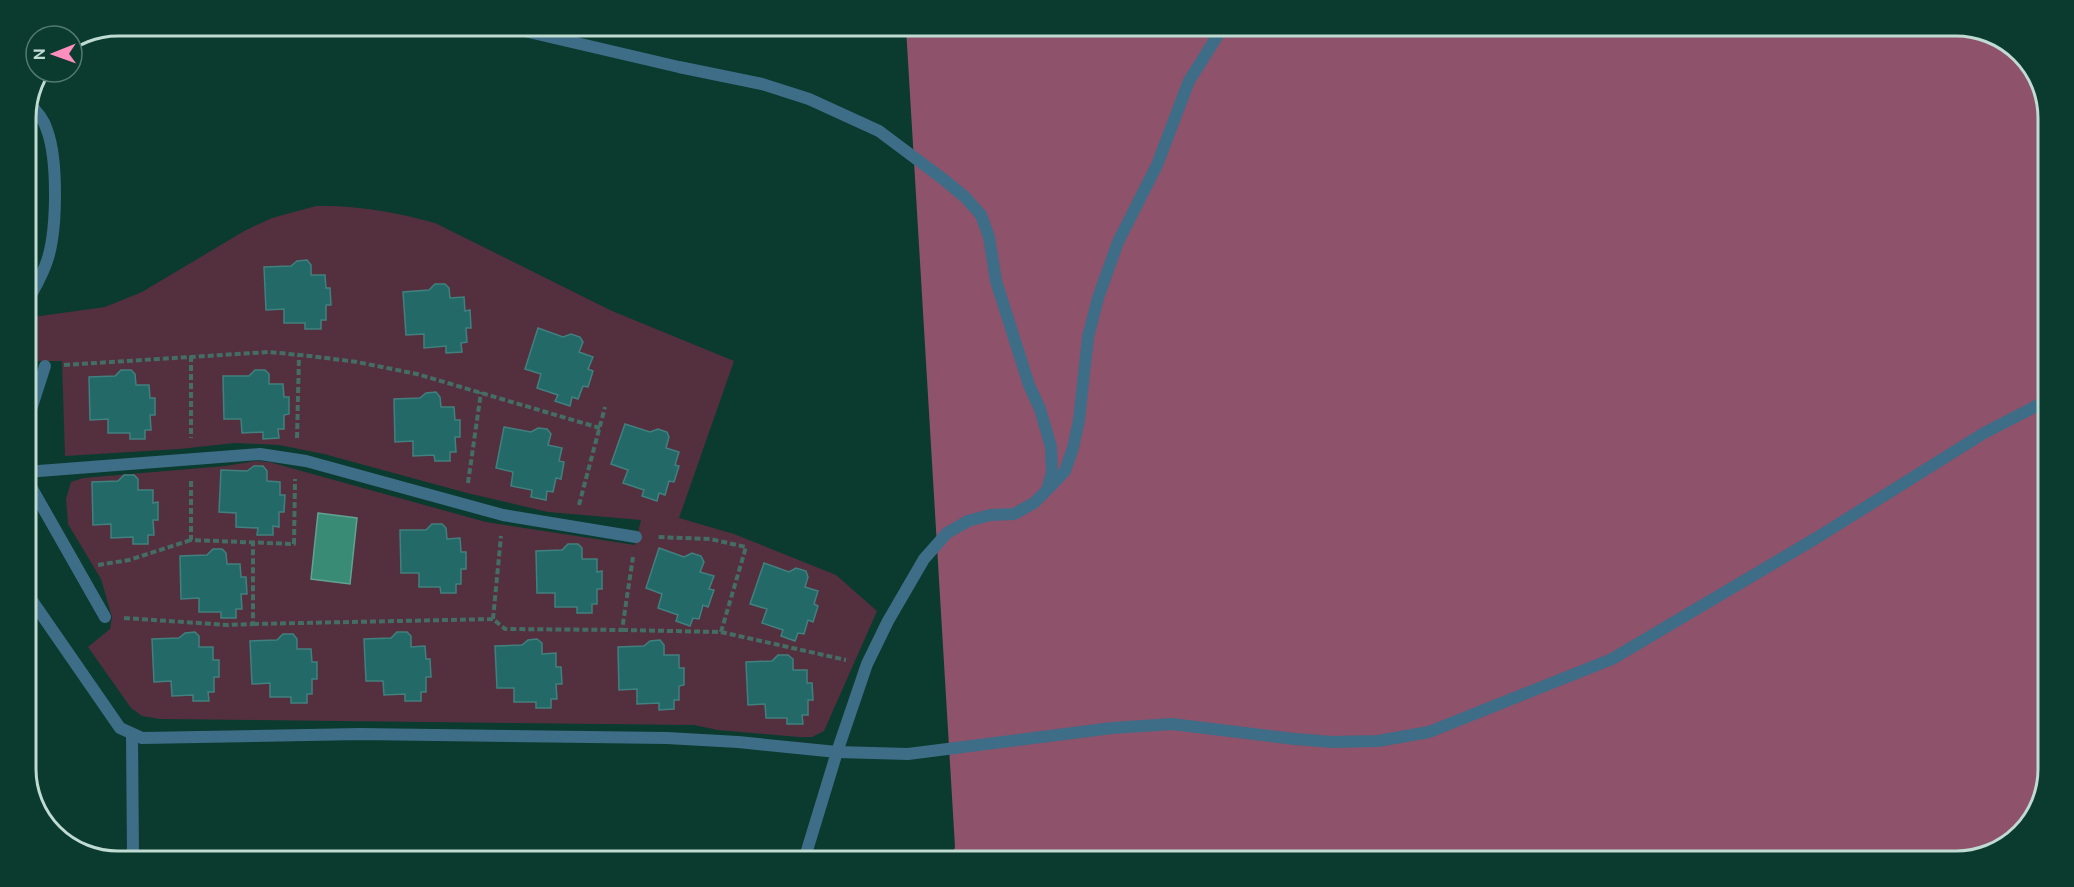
<svg xmlns="http://www.w3.org/2000/svg" width="2074" height="887" viewBox="0 0 2074 887" font-family="'DM Sans',sans-serif">
<style>
.green{fill:#54303f}
.forest{fill:#8e526b}
.water{fill:#398b76;stroke:#61a392;stroke-width:1.5}
.building{fill:#226968;stroke:#41807f;stroke-width:1.5}
.lines{fill:none;stroke-linecap:round;stroke-linejoin:round}
.path{stroke:#446d63;stroke-width:4;stroke-dasharray:6 3;stroke-linecap:butt}
.lane{stroke:#3e6d87;stroke-width:12}
.street{stroke:#3e6d87;stroke-width:12}
.rim{fill:none;stroke:#bfdbd2;stroke-width:3}
</style>
<rect width="100%" height="100%" fill="#0b3a2f"/>
<path class="green" d="M 316,206 C 357,205 396,212 435,223 L 612,311 L 734,361 L 679,518 L 734,534 L 836,575 L 877,611 L 824,731 L 812,737 L 799,737 L 718,730 L 694,725 L 160,719 L 142,716 L 131,708 L 88,647 L 110,629 L 112,617 L 101,579 L 68,524 L 66,499 L 71,482 L 83,478 L 225,466 L 256,461 L 269,462 L 486,522 L 635,545 L 641,520 L 548,512 L 467,493 L 324,454 L 279,445 L 235,443 L 179,449 L 65,456 L 62,361 L 26,361 L 26,328 L 33,317 L 105,307 L 142,292 L 246,230 L 272,218 Z"/>
<path class="forest" d="M 906,28 L 1991,32 L 2030,62 L 2048,112 L 2042,804 L 2008,846 L 1957,861 L 951,858 L 955,847 Z"/>
<path class="water" d="M 318,513 L 357,518 L 350,584 L 311,579 Z"/>
<g class="building">
<path d="M 307,260 L 311,265 L 311,275 L 325,275 L 326,288 L 330,288 L 331,305 L 326,305 L 326,320 L 321,320 L 321,329 L 305,329 L 305,323 L 284,323 L 284,309 L 266,310 L 264,267 L 291,266 L 297,261 Z"/>
<path d="M 435,284 L 445,284 L 449,288 L 450,298 L 464,297 L 465,311 L 470,310 L 471,328 L 466,328 L 467,342 L 461,343 L 462,352 L 446,353 L 446,346 L 424,348 L 424,334 L 406,335 L 403,292 L 429,290 Z"/>
<path d="M 538,328 L 563,337 L 571,334 L 580,337 L 583,342 L 579,352 L 593,357 L 588,369 L 593,371 L 588,387 L 583,386 L 578,399 L 572,397 L 570,406 L 555,401 L 558,395 L 537,388 L 541,374 L 525,369 Z"/>
<path d="M 121,370 L 131,370 L 135,374 L 136,385 L 149,385 L 150,398 L 155,398 L 155,415 L 150,415 L 151,430 L 145,430 L 145,439 L 130,439 L 130,433 L 108,433 L 108,419 L 90,420 L 89,377 L 115,376 Z"/>
<path d="M 255,370 L 265,370 L 269,374 L 269,384 L 283,384 L 284,397 L 289,397 L 289,414 L 284,415 L 284,429 L 278,429 L 279,438 L 263,439 L 263,432 L 242,433 L 241,419 L 224,419 L 223,376 L 249,376 Z"/>
<path d="M 436,392 L 440,397 L 441,407 L 454,407 L 455,420 L 460,420 L 460,437 L 455,437 L 456,452 L 450,452 L 450,461 L 435,461 L 434,455 L 413,456 L 413,441 L 395,442 L 394,399 L 420,398 L 426,393 Z"/>
<path d="M 625,424 L 650,432 L 658,429 L 667,432 L 669,437 L 666,448 L 679,452 L 675,465 L 679,466 L 674,482 L 669,481 L 665,495 L 659,493 L 657,501 L 642,496 L 644,490 L 623,483 L 628,470 L 611,464 Z"/>
<path d="M 504,427 L 531,432 L 538,428 L 547,429 L 551,434 L 548,445 L 562,448 L 559,461 L 564,462 L 561,479 L 556,478 L 553,492 L 547,491 L 546,500 L 531,497 L 532,490 L 511,486 L 513,472 L 496,468 Z"/>
<path d="M 254,466 L 263,466 L 267,471 L 267,481 L 280,482 L 280,495 L 285,495 L 284,512 L 279,512 L 279,527 L 273,526 L 273,535 L 257,535 L 258,528 L 236,527 L 236,513 L 219,512 L 221,470 L 247,471 Z"/>
<path d="M 124,475 L 134,475 L 138,479 L 138,490 L 153,490 L 153,503 L 158,502 L 158,520 L 153,520 L 154,535 L 148,535 L 148,544 L 133,544 L 133,537 L 111,538 L 111,524 L 93,525 L 92,482 L 118,481 Z"/>
<path d="M 432,524 L 442,524 L 446,528 L 447,539 L 460,538 L 461,552 L 466,552 L 466,569 L 461,569 L 461,584 L 456,584 L 456,593 L 441,593 L 440,587 L 419,587 L 419,573 L 401,573 L 400,530 L 426,530 Z"/>
<path d="M 568,544 L 578,544 L 582,548 L 582,559 L 597,559 L 597,572 L 602,571 L 602,589 L 597,589 L 597,604 L 592,604 L 592,613 L 577,613 L 577,607 L 555,607 L 555,593 L 537,593 L 536,551 L 562,550 Z"/>
<path d="M 659,548 L 684,557 L 692,553 L 701,556 L 704,562 L 700,572 L 714,576 L 709,589 L 714,590 L 708,607 L 703,605 L 699,619 L 693,618 L 690,626 L 676,621 L 678,615 L 658,608 L 662,594 L 646,588 Z"/>
<path d="M 213,549 L 222,549 L 226,553 L 227,564 L 240,564 L 241,577 L 246,577 L 247,594 L 241,594 L 242,609 L 236,609 L 236,618 L 221,618 L 221,612 L 199,612 L 199,598 L 181,599 L 180,556 L 207,555 Z"/>
<path d="M 764,563 L 789,572 L 796,568 L 806,571 L 808,577 L 805,587 L 818,591 L 814,604 L 818,606 L 813,622 L 808,620 L 804,634 L 798,633 L 795,641 L 781,636 L 783,630 L 762,623 L 767,609 L 750,604 Z"/>
<path d="M 195,632 L 199,636 L 199,647 L 213,647 L 213,660 L 219,660 L 219,677 L 214,677 L 214,692 L 208,692 L 209,701 L 193,701 L 193,695 L 172,696 L 171,681 L 154,682 L 152,639 L 179,638 L 185,633 Z"/>
<path d="M 397,632 L 407,632 L 411,636 L 411,647 L 425,646 L 426,659 L 430,659 L 431,677 L 426,677 L 426,692 L 421,692 L 421,701 L 405,701 L 405,694 L 384,695 L 383,681 L 366,681 L 364,639 L 391,638 Z"/>
<path d="M 283,634 L 293,634 L 297,639 L 297,649 L 311,649 L 312,662 L 317,662 L 317,679 L 312,679 L 312,694 L 307,694 L 307,703 L 291,703 L 291,697 L 270,697 L 270,683 L 252,684 L 250,641 L 277,640 Z"/>
<path d="M 537,639 L 542,643 L 542,654 L 556,653 L 556,667 L 561,667 L 562,684 L 556,684 L 557,699 L 551,699 L 551,708 L 536,708 L 536,702 L 514,702 L 514,688 L 497,688 L 495,646 L 522,645 L 528,640 Z"/>
<path d="M 660,640 L 664,645 L 664,655 L 679,655 L 679,668 L 684,668 L 684,685 L 679,686 L 679,700 L 674,700 L 674,709 L 659,710 L 659,703 L 637,704 L 637,689 L 619,690 L 618,647 L 644,646 L 650,641 Z"/>
<path d="M 778,655 L 788,655 L 793,659 L 793,670 L 807,670 L 807,683 L 812,683 L 813,700 L 808,700 L 808,715 L 802,715 L 803,724 L 787,724 L 787,718 L 766,718 L 765,704 L 748,705 L 746,662 L 772,661 Z"/>
</g>
<g class="lines">
<g class="path">
<path d="M 191,356 L 191,438"/>
<path d="M 64,365 L 269,352 L 310,356 L 357,362 L 417,374 L 600,428"/>
<path d="M 297,438 L 299,355"/>
<path d="M 191,481 L 191,540 L 294,544 L 295,479"/>
<path d="M 468,483 L 481,392"/>
<path d="M 579,505 L 605,407"/>
<path d="M 98,565 L 129,560 L 191,540"/>
<path d="M 124,618 L 228,625 L 253,624 L 253,542"/>
<path d="M 493,619 L 501,536"/>
<path d="M 253,624 L 493,619 L 505,629 L 622,630 L 633,557"/>
<path d="M 622,630 L 721,632 L 746,547 L 710,539 L 656,537"/>
<path d="M 721,632 L 846,660"/>
</g>
<g class="lane">
<path d="M 26,425 L 45,366"/>
<path d="M 26,472 L 260,454 L 306,461 L 503,515 L 636,537"/>
<path d="M 26,478 L 105,617"/>
</g>
<g class="street">
<path d="M 508,27 L 679,67 L 762,84 L 809,99 L 879,131 L 943,179 L 965,197 L 981,215 L 989,237 L 996,281 L 1029,385 L 1040,409 L 1051,447 L 1052,472 L 1047,490 L 1034,503 L 1014,514 L 990,515 L 968,521 L 947,533 L 924,559 L 888,621 L 867,664 L 837,752 L 908,754 L 1112,728 L 1172,724 L 1295,739 L 1332,742 L 1378,741 L 1429,732 L 1612,659 L 1818,537 L 1984,433 L 2046,401"/>
<path d="M 26,304 C 34,289 43,275 48,258 C 57,228 58,160 47,130 C 44,120 37,111 29,104"/>
<path d="M 1050,487 L 1065,471 L 1073,448 L 1079,420 L 1088,337 L 1098,298 L 1118,242 L 1157,165 L 1189,81 L 1221,30"/>
<path d="M 26,592 L 120,728 L 142,738 L 360,734 L 667,738 L 738,742 L 837,752 L 805,857"/>
<path d="M 132,735 L 133,855"/>
</g>
</g>
<path d="M0 0H2074V887H0ZM118 36H1956A82 82 0 0 1 2038 118V769A82 82 0 0 1 1956 851H118A82 82 0 0 1 36 769V118A82 82 0 0 1 118 36Z" fill="#0b3a2f" fill-rule="evenodd"/>
<path class="rim" d="M118 36H1956A82 82 0 0 1 2038 118V769A82 82 0 0 1 1956 851H118A82 82 0 0 1 36 769V118A82 82 0 0 1 118 36Z"/>
<g transform="translate(54 54) rotate(269)"><circle r="28" fill="#0b3a2f" stroke="#537a70" stroke-width="1.5"/>
<path d="M0-4.5L10 22L0 15L-10 22Z" fill="#fe8ebd"/>
<text y="-9" font-size="16" font-weight="bold" text-anchor="middle" fill="#bfdbd2">N</text>
</g>
</svg>
